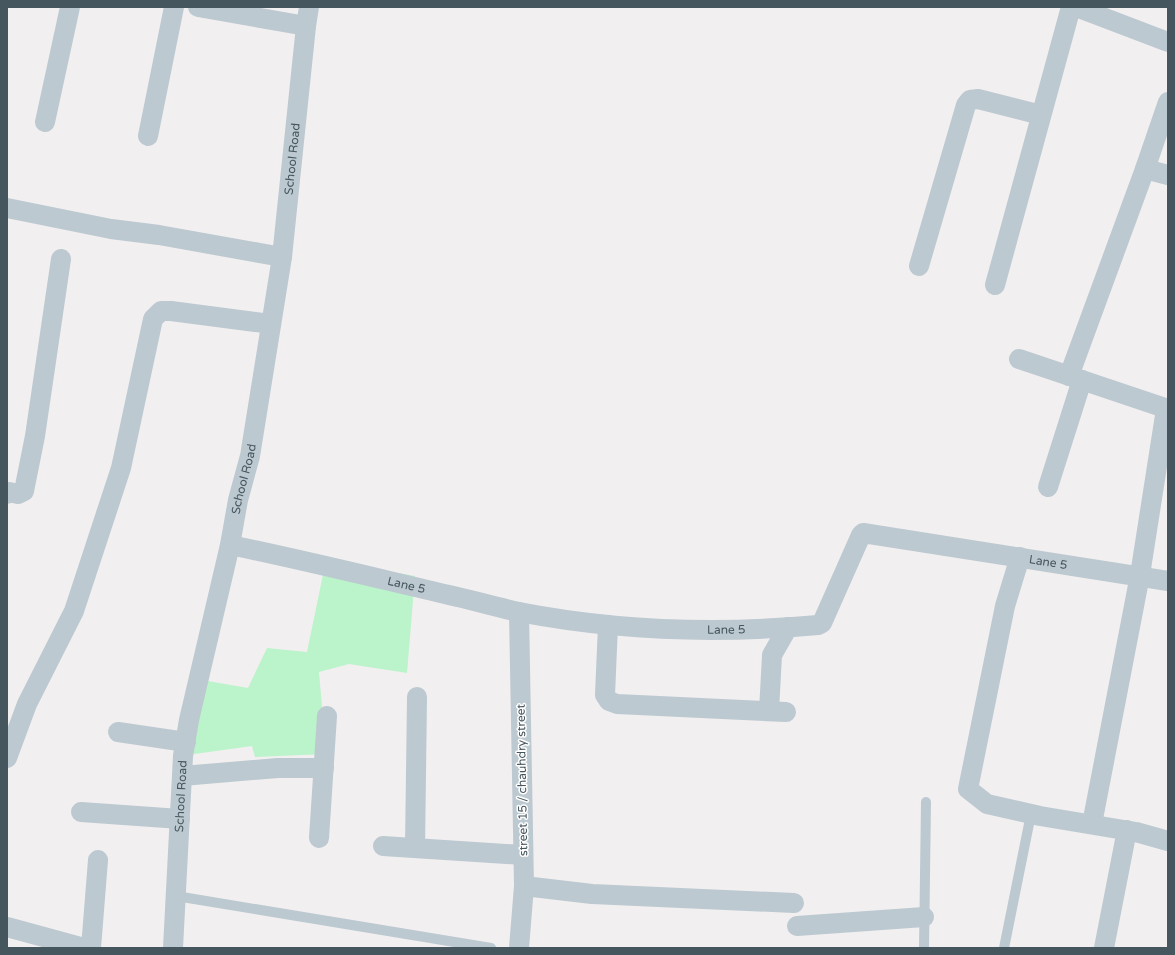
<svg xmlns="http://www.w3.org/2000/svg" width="1175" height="955" viewBox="0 0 1175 955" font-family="'Varela Round',sans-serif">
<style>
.green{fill:#bbf3ca}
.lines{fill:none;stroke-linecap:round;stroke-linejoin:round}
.service{stroke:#bcc9d0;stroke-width:10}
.minor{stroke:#bcc9d0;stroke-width:20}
.labels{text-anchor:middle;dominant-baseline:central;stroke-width:3;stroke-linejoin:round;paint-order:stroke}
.street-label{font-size:12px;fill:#46565f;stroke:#fff}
</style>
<rect width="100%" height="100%" fill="#f2eff0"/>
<path class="green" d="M 326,560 L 415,576 L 407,673 L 349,664 L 319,672 L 326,754 L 255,757 L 252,746 L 187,755 L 202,680 L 248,688 L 267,648 L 307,652 Z"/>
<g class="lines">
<g class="service">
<path d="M 176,896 L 491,948"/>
<path d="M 924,948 L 926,802"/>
<path d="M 1004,948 L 1031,814"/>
</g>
<g class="minor">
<path d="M 198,7 L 306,26"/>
<path d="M 1076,7 L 1168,42"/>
<path d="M 45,122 L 70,7"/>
<path d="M 148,136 L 174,7"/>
<path d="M 1145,169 L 1168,175"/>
<path d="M 7,208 L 111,229 L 159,235 L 282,257"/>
<path d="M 919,266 L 966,105 L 970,100 L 978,99 L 1041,115"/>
<path d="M 995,285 L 1071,7"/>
<path d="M 1019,359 L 1168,409"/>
<path d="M 1069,376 L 1145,169 L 1168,102"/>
<path d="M 1048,487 L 1082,380"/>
<path d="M 7,494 L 9,492 L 18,494 L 24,491 L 35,436 L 61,259"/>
<path id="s1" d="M 230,545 C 303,560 376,578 449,595 C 472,600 496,607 519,612 C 617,631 719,634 818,625 L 822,623 L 861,535 L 863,533 L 1168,581"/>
<path d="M 1020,557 L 1005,606 L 968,789 L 987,804 L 1040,816 L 1136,832 L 1168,841"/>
<path d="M 608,625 L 605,695 L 609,701 L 617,704 L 786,712"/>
<path d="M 769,711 L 772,655 L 788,627"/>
<path d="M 118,732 L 186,742"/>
<path d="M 7,758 L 27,704 L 74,611 L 121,468 L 153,319 L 161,311 L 171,311 L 271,324"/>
<path d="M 182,776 L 278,768 L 324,768"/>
<path d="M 81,812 L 180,819"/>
<path d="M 1092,824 L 1140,575 L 1166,409"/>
<path d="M 319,838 L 327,716"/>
<path d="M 383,846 L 523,855"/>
<path d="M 415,848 L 417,697"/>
<path d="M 524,886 L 592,894 L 794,903"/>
<path d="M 797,926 L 924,917"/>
<path d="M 7,927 L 84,948"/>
<path d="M 91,948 L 98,860"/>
<path id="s2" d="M 173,948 L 183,756 L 189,720 L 230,545 L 238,500 L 250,456 L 282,257 L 306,26 L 309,7"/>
<path d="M 519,948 L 524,886 L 519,612"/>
<path d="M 1104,948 L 1127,830"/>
</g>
</g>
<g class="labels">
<g class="street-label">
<text stroke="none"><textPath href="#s2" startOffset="800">School Road</textPath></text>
<text stroke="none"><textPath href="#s2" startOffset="476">School Road</textPath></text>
<text stroke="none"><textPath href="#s1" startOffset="888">Lane 5</textPath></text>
<text stroke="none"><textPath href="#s1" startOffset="181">Lane 5</textPath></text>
<text stroke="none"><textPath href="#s1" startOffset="505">Lane 5</textPath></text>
<text transform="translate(522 780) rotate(-91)">street 15 / chauhdry street</text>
<text stroke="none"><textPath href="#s2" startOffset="152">School Road</textPath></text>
</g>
</g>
<rect width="1175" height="955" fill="none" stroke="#46565f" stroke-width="16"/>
</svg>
